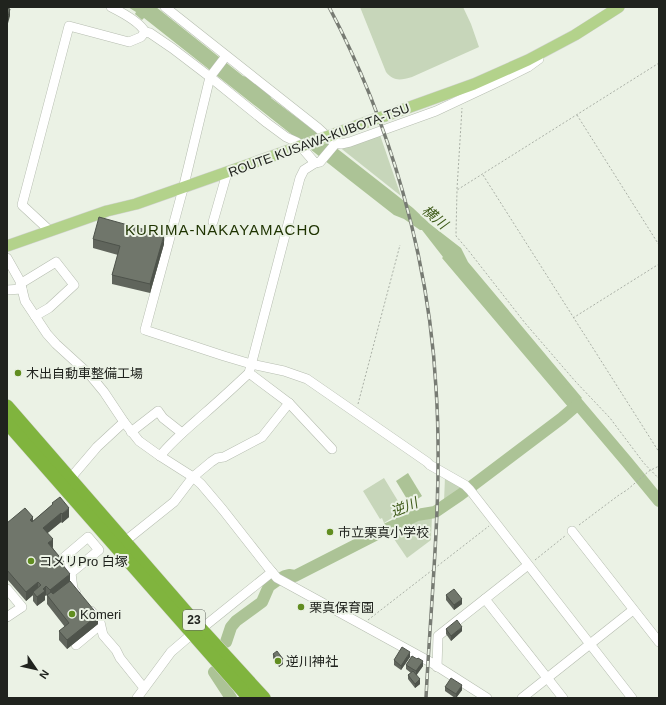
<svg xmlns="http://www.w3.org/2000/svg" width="666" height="705" viewBox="0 0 666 705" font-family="Arial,'Noto Sans JP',sans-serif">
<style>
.green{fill:#c7d6ba}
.water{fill:#acc396}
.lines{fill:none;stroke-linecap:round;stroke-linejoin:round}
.river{stroke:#acc396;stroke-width:12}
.minor-casing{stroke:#b6bdb0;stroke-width:10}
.major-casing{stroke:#d2d3d2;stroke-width:12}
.highway-casing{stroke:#d2d3d2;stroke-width:14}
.path{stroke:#aab0a6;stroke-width:1;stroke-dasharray:2 2;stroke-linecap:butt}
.minor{stroke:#fff;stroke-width:9}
.major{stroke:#b3d28b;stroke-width:11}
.highway{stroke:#80b43e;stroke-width:13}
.rail-casing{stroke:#777b73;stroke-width:3.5}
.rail{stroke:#ebf2e5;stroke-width:2;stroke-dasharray:6;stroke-linecap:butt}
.major-bridge-casing{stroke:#d2d3d2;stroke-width:12;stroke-linecap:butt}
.major-bridge{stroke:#b3d28b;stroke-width:11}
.wall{fill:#60655c}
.shaded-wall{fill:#4e534b}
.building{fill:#70766b;stroke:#4e534b}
.poi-dot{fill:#618d20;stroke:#ebf2e5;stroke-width:1.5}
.labels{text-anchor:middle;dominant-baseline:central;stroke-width:4;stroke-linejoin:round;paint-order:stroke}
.shield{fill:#ebf2e5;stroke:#5d615a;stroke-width:1}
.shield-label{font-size:12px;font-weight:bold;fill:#20231e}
.street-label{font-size:13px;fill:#20231e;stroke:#ebf2e5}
.poi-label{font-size:13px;fill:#20231e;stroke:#ebf2e5;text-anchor:start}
.water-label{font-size:14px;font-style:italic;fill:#3d5917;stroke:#ebf2e5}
.quarter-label{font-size:15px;letter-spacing:1px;fill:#1e3300;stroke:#ebf2e5}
</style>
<rect width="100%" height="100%" fill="#ebf2e5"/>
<g class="green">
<path d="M 360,7 L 463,7 L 471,24 L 479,47 L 412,77 C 401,80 394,82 386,72 Z"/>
<path d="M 380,135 L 401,196 L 338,146 Z"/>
<path d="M 445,477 L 464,487 L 444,502 Z"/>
<path d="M 384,478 L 401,506 L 400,507 L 403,511 L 384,523 L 382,518 L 380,519 L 363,491 Z"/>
<path d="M 427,515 L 432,515 L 431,540 L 407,558 L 392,536 L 417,518 Z"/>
</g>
<g class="water">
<path d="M 128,7 L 156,7 L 243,76 L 247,77 L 270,94 L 271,98 L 316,132 L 413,208 L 430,224 L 461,248 L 468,262 L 582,398 L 569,408 L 442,258 L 443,257 L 422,230 L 420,230 L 404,219 L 394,215 L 348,179 L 144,18 L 142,20 L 135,14 L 136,12 Z"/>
<path d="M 408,473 L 422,496 L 410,504 L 396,481 Z"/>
</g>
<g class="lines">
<g class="river">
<path d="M 566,390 L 627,462 L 659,501"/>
<path d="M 226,642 L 231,627 L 236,621 L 262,602 L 269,586 L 276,581 L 285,576 L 289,575 L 295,576 L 387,529 L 417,515 L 435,512 L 460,495 L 562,418 L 577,405"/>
<path d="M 214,672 L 231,698"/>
</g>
<g class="minor-casing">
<g id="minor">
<path d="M 165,7 L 318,128 L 331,140"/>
<path d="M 145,32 L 150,33 L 172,48 L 210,77 L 267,123 L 286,137 L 297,142 L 315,163"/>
<path d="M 226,56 L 210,77 L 183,189 L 145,330 L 224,356 L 251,364 L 284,371 L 307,379 L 427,462 L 430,465 L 465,485 L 470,490 L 632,698"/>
<path d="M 213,222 L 227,173"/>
<path d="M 50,231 L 22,205 L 69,26 L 129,42 L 141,37 L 145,32 C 140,22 121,12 111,7"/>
<path d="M 7,258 L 20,281 L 25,301 L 47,334 L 56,344 L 90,375 L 104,392 L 124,422 L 139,441 L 160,456 L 193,477 L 201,484 L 223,510 L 267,566 L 277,578 L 432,663 L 487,698"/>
<path d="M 20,284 L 56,262 L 74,285 L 49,308 L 35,316"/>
<path d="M 7,290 L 22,289"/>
<path d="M 249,373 L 289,403 L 332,449"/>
<path d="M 131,432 L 158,411 L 163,418 L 182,433"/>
<path d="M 160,456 C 173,440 189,427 205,413 C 220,400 234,387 249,373 L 300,178 L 304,170 L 315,163 L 320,162 L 336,143 L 341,144 L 350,142 L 436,111 L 502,80 L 528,67 L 539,59"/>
<path d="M 74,474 L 97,447 L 124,422"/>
<path d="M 572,531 L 659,642"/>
<path d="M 129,538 L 174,502 L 193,477 L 211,462 L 217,458 L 224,457 L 262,437 L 289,403"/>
<path d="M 71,573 L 99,550 L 88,537 L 61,560 L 71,573 L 73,589 L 76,593"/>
<path d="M 7,589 L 22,607 L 7,617"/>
<path d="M 485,599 L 563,698"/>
<path d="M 91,611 L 100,622 L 103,635 L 116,650 L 120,658 L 144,688"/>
<path d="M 76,645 L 100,625"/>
<path d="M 437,667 L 438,636 L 528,565"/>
<path d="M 137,698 L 171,652 L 192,634 L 201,629 L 272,572"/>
<path d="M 522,698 L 633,610"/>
</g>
</g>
<g class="major-casing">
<g id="major">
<path d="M 385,116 L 474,84 L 528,60 L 575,35 L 619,7"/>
<path d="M 329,136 L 375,119"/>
<path d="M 7,246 L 107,211 L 136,204 L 298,147"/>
</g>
</g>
<g class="highway-casing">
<g id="highway">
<path d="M 7,406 L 201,629 L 264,698"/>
<path d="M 7,423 L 249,698"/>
</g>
</g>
<g class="path">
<path d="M 659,63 L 457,190 L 456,234 L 456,236 L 468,250 L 525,323 L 575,381 L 610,418 L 643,462 C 648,468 654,473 659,479"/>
<path d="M 577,115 L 659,245"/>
<path d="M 483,175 L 659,452"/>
<path d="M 457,189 L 462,108"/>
<path d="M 573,318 L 659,264"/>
<path d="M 358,404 L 400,245"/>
<path d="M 579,525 L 619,495 L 627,490 L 649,471 L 659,466"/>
<path d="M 535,560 L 565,536"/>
<path d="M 368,620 L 489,526"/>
</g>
<use href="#minor" class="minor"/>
<use href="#major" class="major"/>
<use href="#highway" class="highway"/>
<g class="rail-casing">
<path id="rail" d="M 329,7 C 390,122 429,258 436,388 C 443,492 431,595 426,698"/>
</g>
<use href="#rail" class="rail"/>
<g class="major-bridge-casing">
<g id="major-bridge">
<path d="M 375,119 L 385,116"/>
<path d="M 298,147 L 329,136"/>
</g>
</g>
<use href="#major-bridge" class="major-bridge"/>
</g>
<g class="wall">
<path d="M 93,239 L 164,244 L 150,293 L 112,284 L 112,275 L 118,255 L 93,248 Z"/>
<path d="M 52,503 L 69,517 L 62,523 L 61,522 L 47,533 L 53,548 L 64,566 L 70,581 L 98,624 L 67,649 L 59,640 L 59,631 L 65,627 L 47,604 L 47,596 L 46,595 L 45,596 L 45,600 L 37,606 L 33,601 L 33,595 L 26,601 L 7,579 L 7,523 L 33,521 L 52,505 Z"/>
<path d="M 446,595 L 462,604 L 454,610 L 446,600 Z"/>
<path d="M 446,629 L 462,631 L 451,641 L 446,634 Z"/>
<path d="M 273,654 L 283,664 L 279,667 L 273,658 Z"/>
<path d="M 410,657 L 401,670 L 394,665 L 394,660 Z"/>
<path d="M 406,665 L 423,666 L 416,675 L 420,684 L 415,688 L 408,679 L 408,675 L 411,673 L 406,669 Z"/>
<path d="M 445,687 L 462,690 L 456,698 L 455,698 L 445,691 Z"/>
</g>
<g class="shaded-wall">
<path d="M 10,9 L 10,16 L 7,27 L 7,20 Z"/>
<path d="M 164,235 L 164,244 L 150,293 L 150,284 Z"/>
<path d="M 69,508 L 69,517 L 62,523 L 62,514 Z"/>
<path d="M 61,513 L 61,522 L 43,537 L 43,528 Z"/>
<path d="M 33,517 L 33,526 L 30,520 Z"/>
<path d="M 53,539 L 53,548 L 48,543 Z"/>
<path d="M 70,574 L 70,583 L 50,599 L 50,590 Z"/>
<path d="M 38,582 L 38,591 L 33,592 L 33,595 L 26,601 L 26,592 Z"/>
<path d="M 46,586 L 46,595 L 45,596 L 45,600 L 37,606 L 37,597 L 43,589 Z"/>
<path d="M 462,599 L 462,604 L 454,610 L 454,605 Z"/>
<path d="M 98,615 L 98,624 L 67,649 L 67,640 Z"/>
<path d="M 462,627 L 462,631 L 451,641 L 451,636 Z"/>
<path d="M 410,652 L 410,657 L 401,670 L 401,666 Z"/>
<path d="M 283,659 L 283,664 L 279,667 L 279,662 Z"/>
<path d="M 423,661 L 423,666 L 416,676 L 416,671 Z"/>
<path d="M 420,679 L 420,684 L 415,688 L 415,684 Z"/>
<path d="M 462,685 L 462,690 L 456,698 L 456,694 Z"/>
</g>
<g class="building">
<path d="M 7,8 L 10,9 L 7,20 Z"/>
<path d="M 99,217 L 164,235 L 150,284 L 112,275 L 120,246 L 93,239 Z"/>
<path d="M 60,497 L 69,508 L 62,514 L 61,513 L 43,528 L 53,539 L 48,543 L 64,562 L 62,564 L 70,574 L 50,590 L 46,586 L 43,589 L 45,591 L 37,597 L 33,592 L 41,585 L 38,582 L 26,592 L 7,570 L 7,523 L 25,508 L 33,517 L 30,520 L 32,522 L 53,504 L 52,503 Z"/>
<path d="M 70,581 L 98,615 L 67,640 L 59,631 L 69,623 L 47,595 L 51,592 L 53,594 Z"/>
<path d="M 454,589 L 462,599 L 454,605 L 446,595 Z"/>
<path d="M 457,620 L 462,627 L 451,636 L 446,629 Z"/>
<path d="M 402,647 L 410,652 L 401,666 L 394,660 Z"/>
<path d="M 277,651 L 283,659 L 279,662 L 273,654 Z"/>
<path d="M 412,656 L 417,659 L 418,658 L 423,661 L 416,671 L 406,665 Z"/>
<path d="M 413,671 L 420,679 L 415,684 L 408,675 Z"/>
<path d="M 451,678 L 462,685 L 456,694 L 445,687 Z"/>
</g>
<g class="poi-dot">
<circle cx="18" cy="373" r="4"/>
<circle cx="330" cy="532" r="4"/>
<circle cx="31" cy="561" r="4"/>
<circle cx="301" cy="607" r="4"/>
<circle cx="72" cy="614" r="4"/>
<circle cx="278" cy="661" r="4"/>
</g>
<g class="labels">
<rect class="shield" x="183" y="610" width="22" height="20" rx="3"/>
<g class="shield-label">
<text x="194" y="620">23</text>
</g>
<g class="street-label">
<text transform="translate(319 140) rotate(-20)">ROUTE KUSAWA-KUBOTA-TSU</text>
</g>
<g class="poi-label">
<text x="26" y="373">木出自動車整備工場</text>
<text x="338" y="532">市立栗真小学校</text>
<text x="39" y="561">コメリPro 白塚</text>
<text x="309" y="607">栗真保育園</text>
<text x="80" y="614">Komeri</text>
<text x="286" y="661">逆川神社</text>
</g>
<g class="water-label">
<text transform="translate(435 217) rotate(40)">横川</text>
<text transform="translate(404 507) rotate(-22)">逆川</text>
</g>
<g class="quarter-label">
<text x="223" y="229">KURIMA-NAKAYAMACHO</text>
</g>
</g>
<rect width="666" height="705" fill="none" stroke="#20231e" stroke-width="16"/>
<g transform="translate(36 669) rotate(124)" stroke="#ebf2e5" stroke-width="3" paint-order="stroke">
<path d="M0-3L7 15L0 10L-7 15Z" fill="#20231e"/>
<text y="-6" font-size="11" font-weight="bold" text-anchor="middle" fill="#20231e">N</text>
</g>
</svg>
